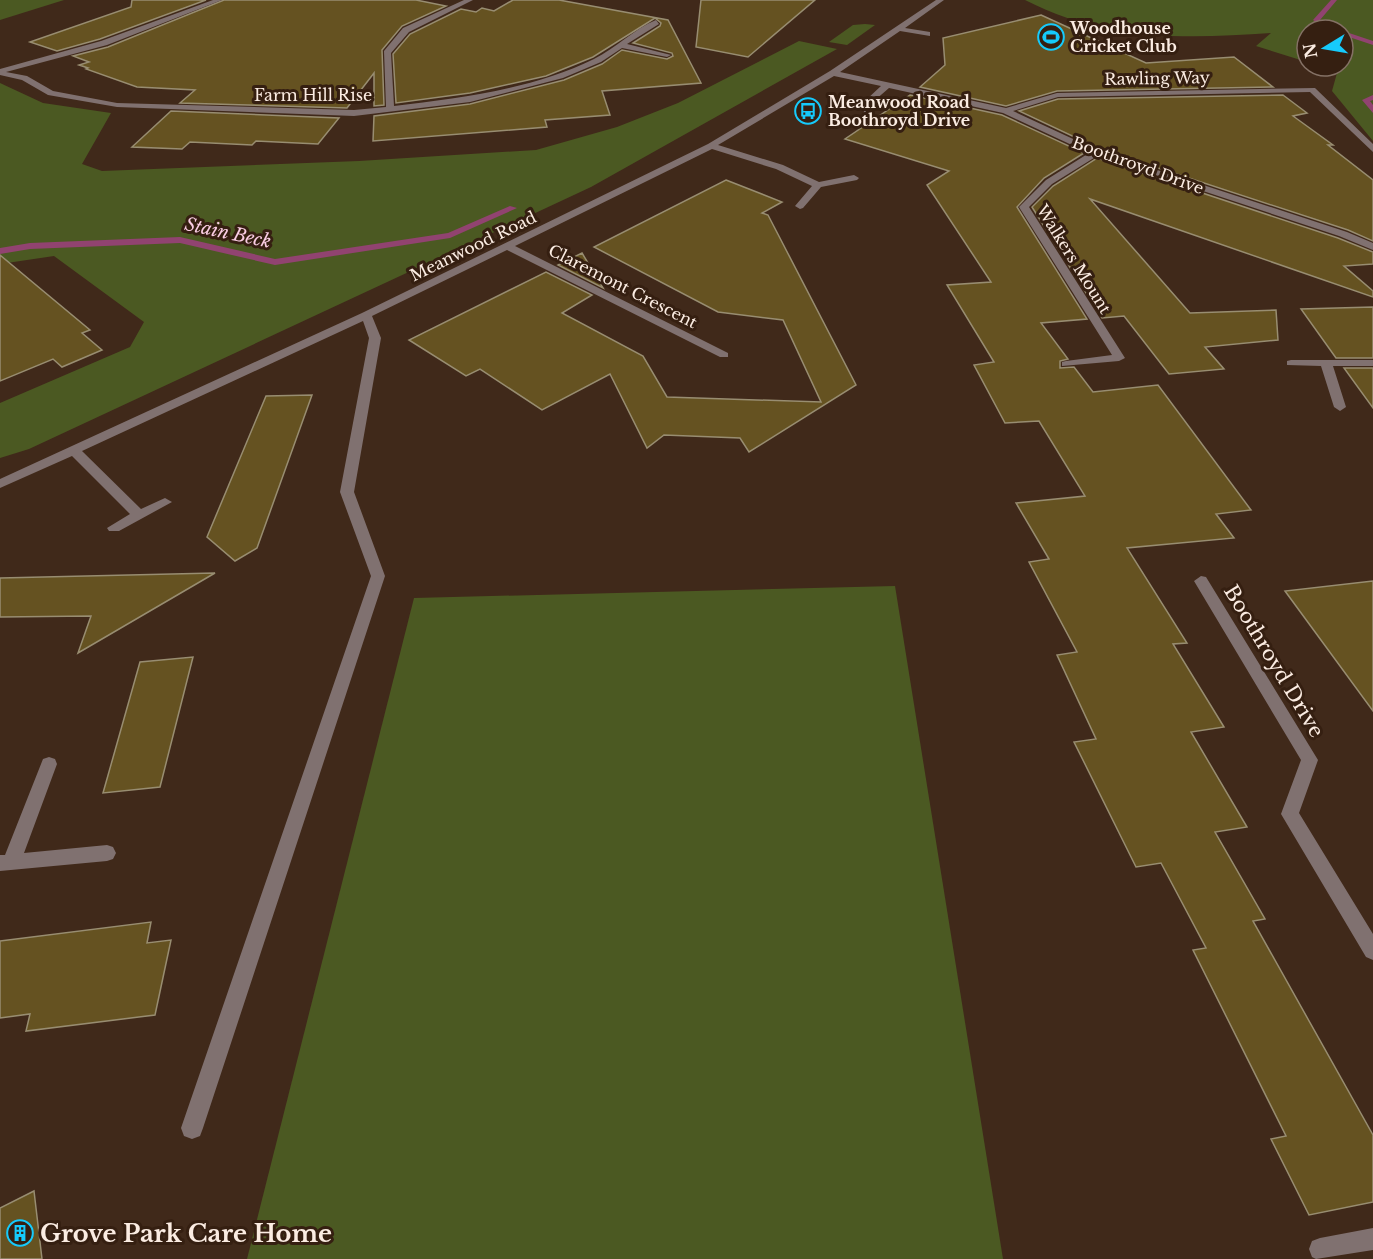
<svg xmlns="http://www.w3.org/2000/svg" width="1373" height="1259" viewBox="0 0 1373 1259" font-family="'Libre Baskerville',serif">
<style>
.green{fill:#4b5922}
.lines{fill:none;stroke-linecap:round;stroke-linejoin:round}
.stream{fill:#914370;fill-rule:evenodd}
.building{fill:#655221;stroke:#988d71;stroke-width:1.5}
.minor{fill:#807170;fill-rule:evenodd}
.labels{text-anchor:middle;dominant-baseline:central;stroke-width:6;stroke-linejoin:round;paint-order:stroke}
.far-poi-label{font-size:16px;font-weight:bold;fill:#fbece2;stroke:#351f11;text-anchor:start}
.far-street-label{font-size:16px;fill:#fbece2;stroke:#351f11}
.far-water-label{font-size:18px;font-style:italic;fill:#facde4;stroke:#351f11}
.street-label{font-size:20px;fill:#fbece2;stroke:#351f11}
.near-poi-label{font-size:24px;font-weight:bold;fill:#fbece2;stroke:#351f11;text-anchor:start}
</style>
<rect width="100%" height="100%" fill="#40291a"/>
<g class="green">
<path d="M 0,0 L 64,0 L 0,20 Z"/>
<path d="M 1025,0 L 1373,0 L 1373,141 L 1332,91 L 1337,73 L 1318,66 L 1343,66 L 1343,30 L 1307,30 L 1307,62 L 1256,46 L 1271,33 C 1183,39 1105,41 1025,0 Z"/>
<path d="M 865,24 L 875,25 L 847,45 L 829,42 L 853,25 Z"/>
<path d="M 799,41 L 837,49 L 591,187 L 29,449 L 0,458 L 0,403 L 130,347 L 144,322 L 54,256 L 0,264 L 0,83 L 43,103 L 111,113 L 82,164 L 102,171 L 359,161 L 536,150 L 617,127 L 678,103 Z"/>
<path d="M 895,586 L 1003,1259 L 247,1259 L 414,598 Z"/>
</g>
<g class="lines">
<g class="stream">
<path d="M 1331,0 L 1337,0 L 1320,20 L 1336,30 L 1328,30 L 1313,20 Z"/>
<path d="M 1343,31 L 1373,41 L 1373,45 L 1343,35 Z"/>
<path d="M 1373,95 L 1373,100 L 1370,101 L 1373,105 L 1373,113 L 1362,100 Z"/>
<path d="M 510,206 L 517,208 L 450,238 L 275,265 L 180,243 L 30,249 L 0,254 L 0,248 L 30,243 L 180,237 L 275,259 L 448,233 Z"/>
</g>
</g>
<g class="building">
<path d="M 132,0 L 206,0 L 100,39 L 57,51 L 30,42 L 131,7 Z"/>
<path d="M 224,0 L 416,0 L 446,6 L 402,26 L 382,50 L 384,105 L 374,106 L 374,73 L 347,108 L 180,103 L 195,90 L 137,87 L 86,69 L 88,68 L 79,65 L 89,62 L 73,56 L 108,47 Z"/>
<path d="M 513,0 L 559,0 L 668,20 L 701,83 L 602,91 L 610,115 L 545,120 L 547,127 L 373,141 L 374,116 L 470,104 L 564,80 L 602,64 L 622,50 L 667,59 L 673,56 L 672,53 L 633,43 L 660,26 L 661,23 L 655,18 L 593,57 L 546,76 L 470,93 L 396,103 L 393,54 L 410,34 L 461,9 L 476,12 L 482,8 L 494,11 Z"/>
<path d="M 701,0 L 815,0 L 748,57 L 696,47 Z"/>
<path d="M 1041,15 L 1146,63 L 1234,57 L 1273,87 L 1057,91 L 1006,106 L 920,87 L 945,65 L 943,38 Z"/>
<path d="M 910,95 L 1002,115 L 1084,153 L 1044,178 L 1017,207 L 1087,319 L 1041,323 L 1068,359 L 1060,361 L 1060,368 L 1074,367 L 1093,392 L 1158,385 L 1251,510 L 1216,514 L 1234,538 L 1127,548 L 1187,643 L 1173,644 L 1224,727 L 1191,732 L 1247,827 L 1215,832 L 1265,919 L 1253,921 L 1373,1135 L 1373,1202 L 1309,1215 L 1271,1139 L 1286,1136 L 1193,950 L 1206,948 L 1161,863 L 1136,867 L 1074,742 L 1096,739 L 1057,655 L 1077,652 L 1029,562 L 1049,559 L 1016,503 L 1085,496 L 1039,421 L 1005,423 L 974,365 L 994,362 L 947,285 L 991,282 L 927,185 L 949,171 L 845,139 Z"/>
<path d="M 1283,95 L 1307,113 L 1293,116 L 1333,145 L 1328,145 L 1373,180 L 1373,241 L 1348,230 L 1100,149 L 1019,111 L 1058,99 Z"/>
<path d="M 171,111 L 339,118 L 318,144 L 256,141 L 252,145 L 190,142 L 182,149 L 132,147 Z"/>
<path d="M 1097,158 L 1338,238 L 1373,252 L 1373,264 L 1344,266 L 1373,291 L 1373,297 L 1090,199 L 1190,313 L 1276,310 L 1278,340 L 1205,347 L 1224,369 L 1169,374 L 1124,316 L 1102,318 L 1032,207 L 1053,186 Z"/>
<path d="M 726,180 L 782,202 L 762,213 L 768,215 L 856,385 L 749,452 L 740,438 L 664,435 L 647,448 L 610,374 L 542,410 L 480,369 L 466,376 L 409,340 L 546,272 L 592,295 L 562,313 L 643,356 L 667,397 L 821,402 L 783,320 L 718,312 L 594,247 Z"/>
<path d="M 582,253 L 603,288 L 558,265 Z"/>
<path d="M 0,255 L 90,330 L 82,333 L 102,350 L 62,367 L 53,359 L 0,381 Z"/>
<path d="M 1373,307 L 1373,358 L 1336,358 L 1301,309 Z"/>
<path d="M 1344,368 L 1373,368 L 1373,408 Z"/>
<path d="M 312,395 L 257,548 L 235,561 L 207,537 L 266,396 Z"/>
<path d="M 215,573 L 78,653 L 91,616 L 0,617 L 0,578 Z"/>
<path d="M 1373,581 L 1373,711 L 1285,591 Z"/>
<path d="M 193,657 L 160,787 L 103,793 L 140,662 Z"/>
<path d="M 151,922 L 147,943 L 171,940 L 155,1015 L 26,1031 L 30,1014 L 0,1018 L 0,941 Z"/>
<path d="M 34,1191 L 42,1259 L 0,1259 L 0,1208 Z"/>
</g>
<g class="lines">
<g class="minor">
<path d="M 213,0 L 222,0 L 107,45 L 6,72 L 27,76 L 53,91 L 117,103 L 354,110 L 386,107 L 384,51 L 403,28 L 464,0 L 473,0 L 409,32 L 391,53 L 394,106 C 461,98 533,89 594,59 C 616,48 634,29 656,20 L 659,24 L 627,44 L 671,55 L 667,57 L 622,48 L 601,62 L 563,78 L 470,102 L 354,116 L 117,107 L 48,95 L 22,80 L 0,75 L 0,69 L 101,41 Z"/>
<path d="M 936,0 L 944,0 L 905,28 L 930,32 L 930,36 L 900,31 L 840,72 L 1006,108 L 1057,93 L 1315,88 L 1373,144 L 1373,152 L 1310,92 L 1058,97 L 1013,111 L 1099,151 L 1347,232 L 1373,243 L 1373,250 L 1339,236 L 1097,156 L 1052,184 L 1029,207 L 1125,358 L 1119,361 L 1062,366 L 1062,362 L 1066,361 L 1112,355 L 1019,207 L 1046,180 L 1089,153 L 1003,113 L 889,88 L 874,101 L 868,122 L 862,122 L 866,100 L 881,86 L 834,76 L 718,145 L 783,165 L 819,182 L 854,175 L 859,178 L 857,180 L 821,187 L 803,208 L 800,209 L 795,206 L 812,186 L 776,169 L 712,149 L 515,246 L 728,353 L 728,357 L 720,357 L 507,250 L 372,316 L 381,338 L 354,492 L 385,576 L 203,1128 L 200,1136 L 192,1139 L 184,1136 L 181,1128 L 371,576 L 340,492 L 369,338 L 363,321 L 82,451 L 141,509 L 165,498 L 172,502 L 119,531 L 109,531 L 107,528 L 130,514 L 72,456 L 0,488 L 0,479 L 362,313 L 708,144 L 830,71 Z"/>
<path d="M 1291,360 L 1373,360 L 1373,366 L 1333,366 L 1346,407 L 1340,411 L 1334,407 L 1321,366 L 1287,365 L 1287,361 Z"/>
<path d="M 1201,576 L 1206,577 L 1318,760 L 1299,813 L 1373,934 L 1373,960 L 1366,957 L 1281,814 L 1301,760 L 1194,581 Z"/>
<path d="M 49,757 L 55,759 L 57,764 L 24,853 L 107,845 L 113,847 L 116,853 L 113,859 L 107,861 L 0,871 L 0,855 L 5,855 L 43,759 Z"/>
<path d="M 1373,1228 L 1373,1250 L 1316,1259 L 1312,1257 L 1309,1249 L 1312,1241 L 1320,1238 Z"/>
</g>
</g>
<defs>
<g id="stadium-ring" transform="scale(1.35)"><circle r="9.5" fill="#351f11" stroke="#16cafb" stroke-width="1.5"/><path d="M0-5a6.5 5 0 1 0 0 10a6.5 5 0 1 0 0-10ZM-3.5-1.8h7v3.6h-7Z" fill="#16cafb"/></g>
<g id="bus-ring" transform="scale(1.35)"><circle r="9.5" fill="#351f11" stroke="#16cafb" stroke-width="1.5"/><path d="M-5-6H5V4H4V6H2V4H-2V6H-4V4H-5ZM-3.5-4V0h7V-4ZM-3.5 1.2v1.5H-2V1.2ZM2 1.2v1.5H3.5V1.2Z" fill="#16cafb"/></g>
<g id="building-ring" transform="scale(1.35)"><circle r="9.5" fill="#351f11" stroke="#16cafb" stroke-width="1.5"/><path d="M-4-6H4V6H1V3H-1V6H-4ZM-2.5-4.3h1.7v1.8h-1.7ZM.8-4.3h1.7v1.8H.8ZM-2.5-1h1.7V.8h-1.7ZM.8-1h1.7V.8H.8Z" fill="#16cafb"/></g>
</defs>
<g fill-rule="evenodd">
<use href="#stadium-ring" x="1051" y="37"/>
<use href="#bus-ring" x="808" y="111"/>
<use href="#building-ring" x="20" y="1233"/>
</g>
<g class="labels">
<g class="far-poi-label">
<text x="1070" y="28">Woodhouse<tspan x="1070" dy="18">Cricket Club</tspan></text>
<text x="828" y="102">Meanwood Road<tspan x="828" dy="18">Boothroyd Drive</tspan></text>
</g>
<g class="far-street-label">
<text transform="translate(1157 78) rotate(-1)">Rawling Way</text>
<text x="313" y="95">Farm Hill Rise</text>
<text transform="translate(1138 165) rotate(20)">Boothroyd Drive</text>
<text transform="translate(473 246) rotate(-26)">Meanwood Road</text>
<text transform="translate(1074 259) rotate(58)">Walkers Mount</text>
<text transform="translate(623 286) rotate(27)">Claremont Crescent</text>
</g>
<g class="far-water-label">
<text transform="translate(228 233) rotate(12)">Stain Beck</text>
</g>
<g class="street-label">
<text transform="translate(1274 661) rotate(59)">Boothroyd Drive</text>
</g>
<g class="near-poi-label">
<text x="40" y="1233">Grove Park Care Home</text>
</g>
</g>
<g transform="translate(1325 48) rotate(259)"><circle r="28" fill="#351f11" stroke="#847165" stroke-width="1.5"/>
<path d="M0-4.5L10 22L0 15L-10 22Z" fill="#16cafb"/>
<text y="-9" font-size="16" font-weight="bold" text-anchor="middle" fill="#fbece2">N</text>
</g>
</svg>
